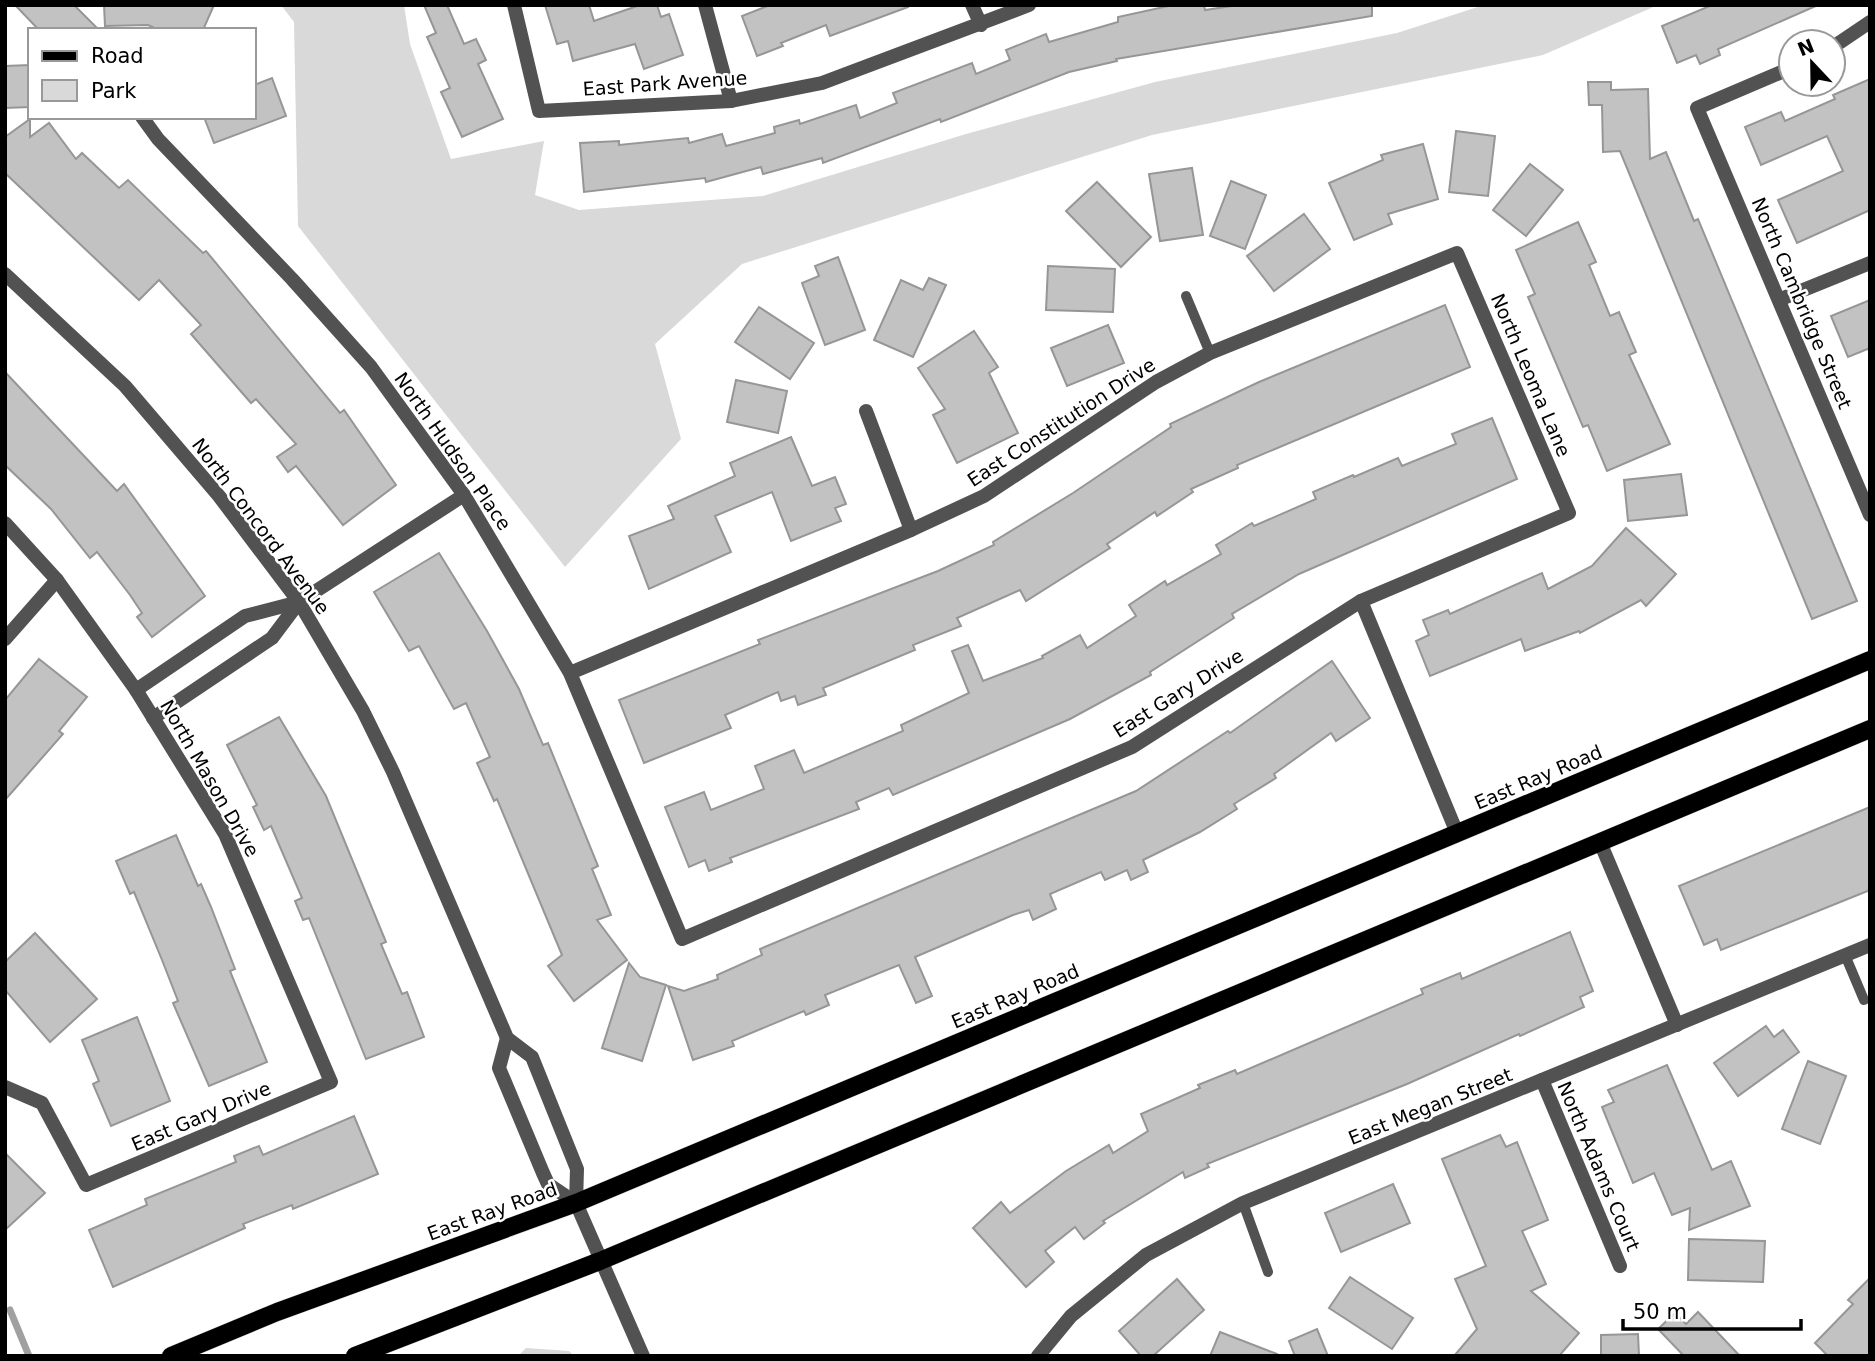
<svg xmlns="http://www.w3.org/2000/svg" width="1875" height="1361" viewBox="0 0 1875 1361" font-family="'DejaVu Sans',sans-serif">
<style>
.green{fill:#d9d9d9}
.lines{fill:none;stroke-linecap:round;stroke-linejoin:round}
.stream{stroke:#a0a0a0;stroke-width:7}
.building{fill:#c2c2c2;stroke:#969696;stroke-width:2}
.primary-casing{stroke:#dbdbdb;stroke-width:19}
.lane{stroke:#525252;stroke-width:10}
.street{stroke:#525252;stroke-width:14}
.primary{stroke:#000;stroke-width:18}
.labels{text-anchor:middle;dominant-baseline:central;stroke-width:5;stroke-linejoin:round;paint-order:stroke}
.street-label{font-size:19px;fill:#000;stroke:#fff}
</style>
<rect width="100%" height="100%" fill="#fff"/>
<g class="green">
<path d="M 281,5 L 404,5 L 410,44 L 451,159 L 544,141 L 535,195 L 579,210 L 763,196 L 966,134 L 1155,82 L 1397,33 L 1484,5 L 1658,5 L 1543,55 L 1152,135 L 742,264 L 655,344 L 681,439 L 565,567 L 298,226 L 294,22 Z"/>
<path d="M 526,1348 L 569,1351 L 574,1356 L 518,1356 Z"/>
</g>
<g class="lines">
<path class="stream" d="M 10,1310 L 29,1356"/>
</g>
<g class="building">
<path d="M 15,5 L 74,5 L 99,30 L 39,30 Z"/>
<path d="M 104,5 L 214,5 L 203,30 L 159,30 L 148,25 L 105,26 Z"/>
<path d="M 424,5 L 447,5 L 464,44 L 476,39 L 486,60 L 478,64 L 503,119 L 462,137 L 441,92 L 450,88 L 427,37 L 436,33 Z"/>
<path d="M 545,5 L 589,5 L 594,21 L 640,5 L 657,5 L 661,17 L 669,14 L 683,55 L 644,69 L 635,44 L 573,61 L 568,41 L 557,44 Z"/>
<path d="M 770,5 L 908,5 L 908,7 L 830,36 L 826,25 L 781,43 L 783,46 L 757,56 L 742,16 Z"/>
<path d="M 1173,5 L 1204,5 L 1205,10 L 1238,5 L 1372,5 L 1372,16 L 1116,59 L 1117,61 L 1069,72 L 941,122 L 940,119 L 823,163 L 822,158 L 763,174 L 761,167 L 706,182 L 705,178 L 584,192 L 580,143 L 619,141 L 619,145 L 688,138 L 689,143 L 722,134 L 726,146 L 775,133 L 774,127 L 799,120 L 800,124 L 856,105 L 860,118 L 897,103 L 893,93 L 972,63 L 976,74 L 1010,60 L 1006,50 L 1046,34 L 1049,42 L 1118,22 L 1118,17 Z"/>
<path d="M 1712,5 L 1818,5 L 1718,49 L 1720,55 L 1700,64 L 1696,55 L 1677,63 L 1662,26 Z"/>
<path d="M 30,65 L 30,107 L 5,108 L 5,66 Z"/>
<path d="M 272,78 L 286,116 L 214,143 L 204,117 L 254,117 L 254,85 Z"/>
<path d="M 1870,79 L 1870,210 L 1797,243 L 1778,200 L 1843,171 L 1827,136 L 1761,165 L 1745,127 L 1781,112 L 1785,121 L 1835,99 L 1833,95 Z"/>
<path d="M 1588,82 L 1611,82 L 1611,90 L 1648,89 L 1650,159 L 1666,152 L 1694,221 L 1698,219 L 1857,601 L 1812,619 L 1620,151 L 1603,152 L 1602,105 L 1589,105 Z"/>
<path d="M 30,119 L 30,137 L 49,123 L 76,159 L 82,153 L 119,188 L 128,180 L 203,253 L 206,251 L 340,413 L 344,410 L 396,485 L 343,525 L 296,466 L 288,472 L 277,457 L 296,444 L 256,399 L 251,403 L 191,334 L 201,325 L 159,280 L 139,300 L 5,173 L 5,137 Z"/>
<path d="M 1456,131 L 1495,136 L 1488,196 L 1449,192 Z"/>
<path d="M 1423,144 L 1438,199 L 1388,214 L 1392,224 L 1354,240 L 1329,183 L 1383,160 L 1381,155 Z"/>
<path d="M 1530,164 L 1563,190 L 1526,236 L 1493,210 Z"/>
<path d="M 1192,168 L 1203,235 L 1160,241 L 1149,174 Z"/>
<path d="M 1231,181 L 1266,195 L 1245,249 L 1210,236 Z"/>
<path d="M 1097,182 L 1151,237 L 1121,267 L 1066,211 Z"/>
<path d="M 1304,214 L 1330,249 L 1274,291 L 1247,256 Z"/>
<path d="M 1578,222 L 1596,262 L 1589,265 L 1610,316 L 1619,312 L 1636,352 L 1629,355 L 1670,444 L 1607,471 L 1588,425 L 1583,427 L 1528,297 L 1535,294 L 1516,250 Z"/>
<path d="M 838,257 L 865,330 L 825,345 L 802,283 L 819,276 L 815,266 Z"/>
<path d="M 1048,266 L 1115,269 L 1113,312 L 1046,310 Z"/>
<path d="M 929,278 L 946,285 L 913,357 L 874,340 L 901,280 L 923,290 Z"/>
<path d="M 1870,300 L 1870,348 L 1848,357 L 1831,316 Z"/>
<path d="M 1445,305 L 1470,367 L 1237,465 L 1238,468 L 1191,489 L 1193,492 L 1157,516 L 1155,512 L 1107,544 L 1110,548 L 1026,601 L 1020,590 L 957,618 L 961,626 L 913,645 L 915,650 L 823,688 L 826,695 L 798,705 L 795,696 L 781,701 L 778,692 L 725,715 L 731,728 L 644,763 L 619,700 L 760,644 L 758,640 L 938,571 L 994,545 L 993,542 L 1073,493 L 1171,427 L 1170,424 L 1259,382 Z"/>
<path d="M 759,307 L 814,343 L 790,379 L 735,342 Z"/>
<path d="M 1108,325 L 1124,363 L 1067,386 L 1051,348 Z"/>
<path d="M 974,331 L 998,367 L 989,373 L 1018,433 L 957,463 L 933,415 L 945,409 L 918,368 Z"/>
<path d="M 5,372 L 117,491 L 124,484 L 205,596 L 152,637 L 137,617 L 142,613 L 130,595 L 97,552 L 90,558 L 51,509 L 5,465 Z"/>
<path d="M 736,380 L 787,391 L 778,433 L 727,422 Z"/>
<path d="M 1492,418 L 1517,479 L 1299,574 L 1232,614 L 1234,618 L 1150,672 L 1151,675 L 1070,719 L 893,795 L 889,788 L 856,802 L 859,809 L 730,858 L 732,862 L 709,871 L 705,860 L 689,867 L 665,807 L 704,792 L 711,810 L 764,789 L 755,766 L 794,750 L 804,773 L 903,731 L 901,725 L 969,693 L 952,651 L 968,645 L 983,681 L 1043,658 L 1042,656 L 1080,635 L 1087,648 L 1136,616 L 1129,605 L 1165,581 L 1167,585 L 1221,554 L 1216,545 L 1252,523 L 1254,526 L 1316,499 L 1313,492 L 1353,475 L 1354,477 L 1398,458 L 1402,466 L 1456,444 L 1452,434 Z"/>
<path d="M 791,437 L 812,486 L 835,477 L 846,504 L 835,508 L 841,521 L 791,541 L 772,492 L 715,516 L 731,552 L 649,589 L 629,536 L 674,519 L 668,506 L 735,476 L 730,463 Z"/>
<path d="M 1681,474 L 1687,515 L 1628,521 L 1624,480 Z"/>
<path d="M 1626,528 L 1676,574 L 1646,606 L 1641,600 L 1580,633 L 1579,631 L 1525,651 L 1521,639 L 1430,676 L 1416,641 L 1429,635 L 1423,620 L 1448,610 L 1450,614 L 1542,573 L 1548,589 L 1592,566 Z"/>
<path d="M 439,553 L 487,631 L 519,689 L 543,745 L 548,743 L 598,866 L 592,869 L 611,915 L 597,920 L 627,960 L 574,1001 L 548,966 L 562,955 L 497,799 L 494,801 L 477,763 L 490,757 L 466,703 L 454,709 L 419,646 L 409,651 L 374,592 Z"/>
<path d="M 39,659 L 87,697 L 59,731 L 63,734 L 5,800 L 5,700 Z"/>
<path d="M 1332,661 L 1370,718 L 1336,741 L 1331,733 L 1274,774 L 1276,778 L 1234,804 L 1237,809 L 1200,832 L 1143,860 L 1148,872 L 1131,880 L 1127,870 L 1105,880 L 1101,872 L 1050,894 L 1056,909 L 1033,920 L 1029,910 L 1013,915 L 915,957 L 932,996 L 916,1003 L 899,965 L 825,995 L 829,1005 L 806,1015 L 804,1011 L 732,1041 L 734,1046 L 693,1060 L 668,986 L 684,991 L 718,979 L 717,975 L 762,955 L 760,949 L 1136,791 L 1228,731 L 1230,733 Z"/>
<path d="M 279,717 L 326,796 L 386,942 L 381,944 L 402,994 L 407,992 L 424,1037 L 366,1059 L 309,918 L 303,920 L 295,901 L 302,898 L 271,826 L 264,830 L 253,807 L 257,805 L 227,745 Z"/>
<path d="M 1870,807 L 1870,890 L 1721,950 L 1717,939 L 1704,945 L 1679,886 Z"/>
<path d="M 176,835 L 198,886 L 201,884 L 211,907 L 235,969 L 230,971 L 267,1062 L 209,1086 L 173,1003 L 178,1001 L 162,960 L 134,892 L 130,894 L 116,861 Z"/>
<path d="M 1570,932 L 1593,991 L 1580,997 L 1584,1007 L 1520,1036 L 1519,1034 L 1407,1084 L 1207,1164 L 1209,1167 L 1185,1178 L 1183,1172 L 1103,1221 L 1105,1223 L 1084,1239 L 1075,1227 L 1045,1251 L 1054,1262 L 1026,1287 L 973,1228 L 1001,1202 L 1010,1213 L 1066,1171 L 1109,1145 L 1113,1153 L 1148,1131 L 1141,1114 L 1200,1088 L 1198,1085 L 1235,1070 L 1237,1074 L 1423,994 L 1421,989 L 1460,973 L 1462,979 Z"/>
<path d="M 35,933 L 97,999 L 50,1042 L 5,990 L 5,962 Z"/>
<path d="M 629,963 L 640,977 L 666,985 L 642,1061 L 602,1048 Z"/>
<path d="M 137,1017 L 170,1101 L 111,1126 L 93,1084 L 99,1081 L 82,1040 Z"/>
<path d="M 1766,1026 L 1774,1037 L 1783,1030 L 1799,1052 L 1738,1096 L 1714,1063 Z"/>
<path d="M 1808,1061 L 1846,1076 L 1820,1144 L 1782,1129 Z"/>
<path d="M 1667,1065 L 1712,1170 L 1731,1161 L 1750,1206 L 1689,1230 L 1690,1208 L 1672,1215 L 1654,1173 L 1633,1183 L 1602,1107 L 1614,1102 L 1608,1090 Z"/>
<path d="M 354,1116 L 378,1174 L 293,1209 L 292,1205 L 243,1224 L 245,1228 L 113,1287 L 89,1230 L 147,1205 L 145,1199 L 236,1162 L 234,1156 L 259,1146 L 263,1155 Z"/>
<path d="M 1500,1135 L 1506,1147 L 1517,1142 L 1548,1220 L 1522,1231 L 1546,1284 L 1531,1291 L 1579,1333 L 1559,1356 L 1454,1356 L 1477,1329 L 1455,1279 L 1486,1266 L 1442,1159 Z"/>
<path d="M 5,1153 L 45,1193 L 5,1230 Z"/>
<path d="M 1393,1184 L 1410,1223 L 1341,1252 L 1325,1213 Z"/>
<path d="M 1689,1239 L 1765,1241 L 1763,1282 L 1688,1280 Z"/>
<path d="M 1350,1277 L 1413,1318 L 1392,1349 L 1329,1308 Z"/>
<path d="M 1870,1278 L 1870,1356 L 1828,1356 L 1815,1343 L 1853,1304 L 1848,1300 Z"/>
<path d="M 1177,1279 L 1204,1310 L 1153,1356 L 1141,1356 L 1119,1331 Z"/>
<path d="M 1698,1312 L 1740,1356 L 1684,1356 L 1658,1329 L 1675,1313 L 1686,1324 Z"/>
<path d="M 1317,1329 L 1328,1356 L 1295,1356 L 1289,1341 Z"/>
<path d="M 1220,1332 L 1277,1354 L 1277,1356 L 1210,1356 Z"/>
<path d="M 1638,1334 L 1639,1356 L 1601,1356 L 1601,1335 Z"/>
</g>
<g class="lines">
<g class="primary-casing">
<g id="primary">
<path d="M 171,1356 L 277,1312 L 576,1203 L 1870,660"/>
<path d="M 355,1356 L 600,1261 L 1870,729"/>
</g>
</g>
<g class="lane">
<path d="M 1186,296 L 1210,353"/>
<path d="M 1845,955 L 1864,1000"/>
<path d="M 1243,1203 L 1268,1272"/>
</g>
<g class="street">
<path d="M 514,5 L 539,111 L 731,101 L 822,83 L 1029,5"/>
<path d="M 705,5 L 731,101"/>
<path d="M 972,5 L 981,25"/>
<path d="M 1833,47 L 1870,22"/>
<path d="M 1791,68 L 1697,108 L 1870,515"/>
<path d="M 142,117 L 158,139 L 292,279 L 371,367 L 464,495 L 570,673 L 682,939 L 1132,747 L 1361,601 L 1569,513 L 1457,253 L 1210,353 L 1156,382 L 984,496 L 911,530 L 570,673"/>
<path d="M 5,274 L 125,386 L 219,496 L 299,602 L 363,711 L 393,772 L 507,1038 L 532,1057 L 577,1169 L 576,1203 L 643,1356"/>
<path d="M 1781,299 L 1870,263"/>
<path d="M 866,411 L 911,530"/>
<path d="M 5,523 L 57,580 L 136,690 L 225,834 L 331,1082 L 86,1185 L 42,1103 L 5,1087"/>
<path d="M 1361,601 L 1457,833"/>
<path d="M 5,639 L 57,580"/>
<path d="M 136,690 L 245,616 L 299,602 L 464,495"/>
<path d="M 153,718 L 272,638 L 299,602"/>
<path d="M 1600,842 L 1677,1025"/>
<path d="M 507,1038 L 499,1068 L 543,1173 L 548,1184 L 576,1203"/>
<path d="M 1542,1080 L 1620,1266"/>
<path d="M 1038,1356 L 1071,1316 L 1146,1255 L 1243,1203 L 1870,945"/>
</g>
<use href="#primary" class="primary"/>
</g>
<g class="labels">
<g class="street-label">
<text transform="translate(665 83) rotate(-4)">East Park Avenue</text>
<text transform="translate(1802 303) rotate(67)">North Cambridge Street</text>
<text transform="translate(1531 375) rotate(67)">North Leoma Lane</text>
<text transform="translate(1061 422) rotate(-33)">East Constitution Drive</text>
<text transform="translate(453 451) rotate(55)">North Hudson Place</text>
<text transform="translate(261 526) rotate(53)">North Concord Avenue</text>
<text transform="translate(1178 693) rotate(-32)">East Gary Drive</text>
<text transform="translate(1538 777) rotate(-23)">East Ray Road</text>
<text transform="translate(210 778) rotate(60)">North Mason Drive</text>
<text transform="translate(1015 996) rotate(-23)">East Ray Road</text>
<text transform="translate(1430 1106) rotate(-22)">East Megan Street</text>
<text transform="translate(201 1116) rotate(-23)">East Gary Drive</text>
<text transform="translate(1599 1166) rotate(67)">North Adams Court</text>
<text transform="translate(492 1211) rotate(-20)">East Ray Road</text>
</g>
</g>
<rect width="1875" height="1361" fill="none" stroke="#000000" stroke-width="14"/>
<rect x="28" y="28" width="228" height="91" fill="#ffffff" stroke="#999999" stroke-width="2"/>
<rect x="42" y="51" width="35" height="10" fill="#000000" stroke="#999999" stroke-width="2"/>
<text x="91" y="63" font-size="21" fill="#000000">Road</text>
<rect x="42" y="80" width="35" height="21" fill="#d9d9d9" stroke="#999999" stroke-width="2"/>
<text x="91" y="98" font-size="21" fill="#000000">Park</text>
<g transform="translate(1812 63) rotate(338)"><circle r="33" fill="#ffffff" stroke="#999999" stroke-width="2"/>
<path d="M0-5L12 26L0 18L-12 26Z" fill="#000000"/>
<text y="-10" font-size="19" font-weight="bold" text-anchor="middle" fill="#000000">N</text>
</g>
<path d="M1623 1319v10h178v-10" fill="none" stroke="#000000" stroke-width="3.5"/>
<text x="1633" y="1319" font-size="21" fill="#000000" stroke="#ffffff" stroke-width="5" paint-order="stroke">50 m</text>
</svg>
